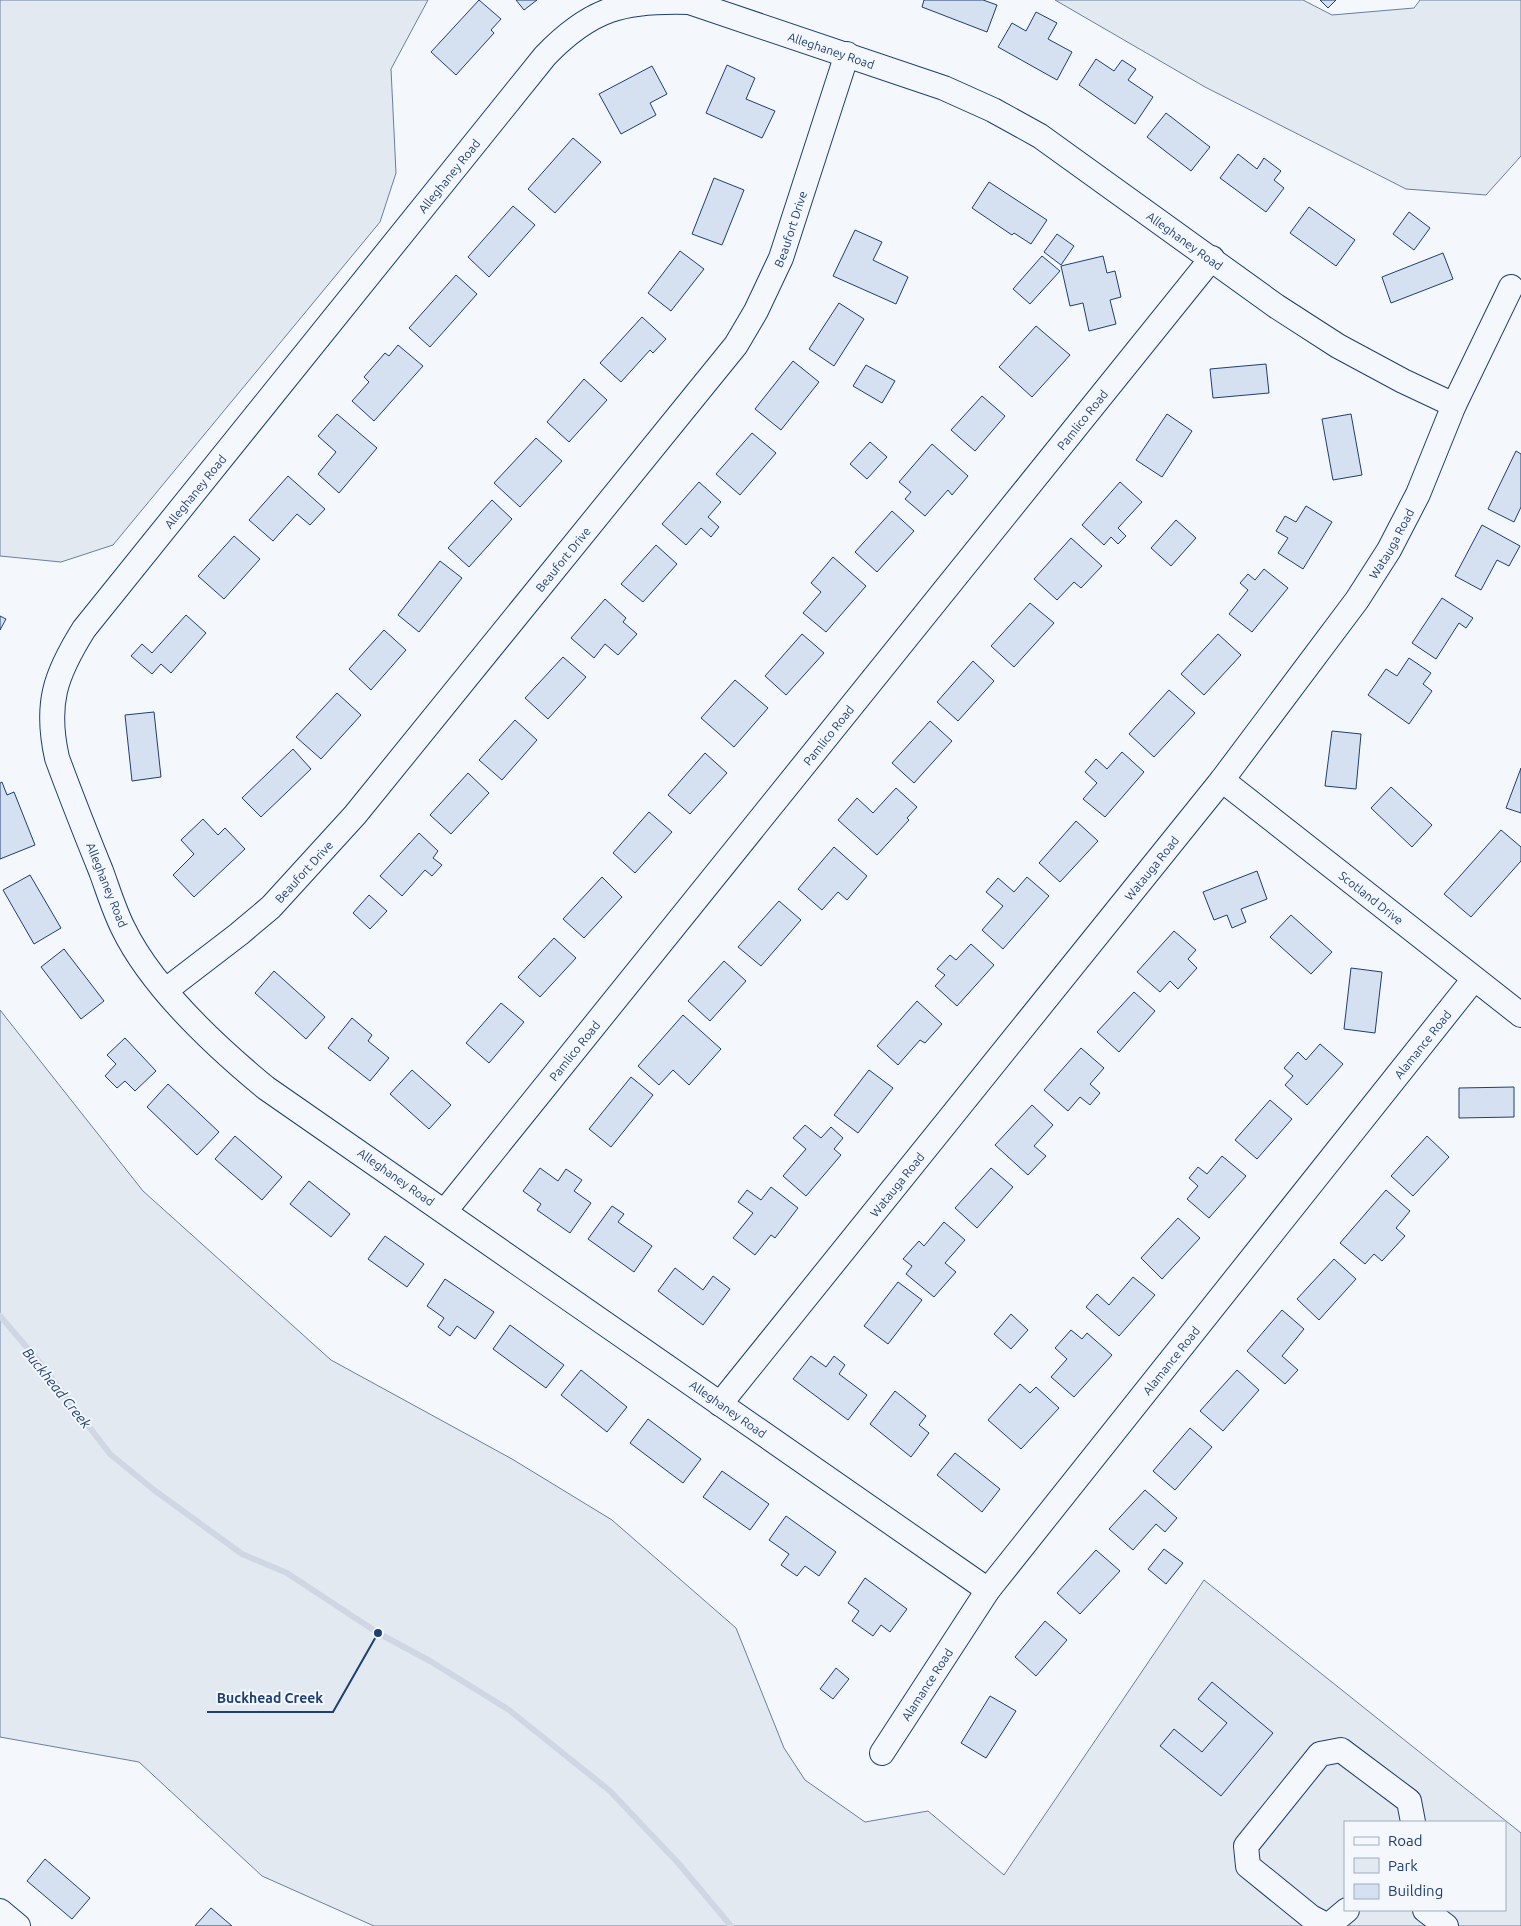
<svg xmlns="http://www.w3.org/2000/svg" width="1521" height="1926" viewBox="0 0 1521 1926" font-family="Ubuntu,sans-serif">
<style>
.green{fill:#e3e9f0;stroke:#687fa3;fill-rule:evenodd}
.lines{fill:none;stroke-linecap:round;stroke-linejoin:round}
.stream{stroke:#cfd7e4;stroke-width:6}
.building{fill:#d5e0f0;stroke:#1d3f73}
.minor-casing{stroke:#1d3f73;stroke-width:26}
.minor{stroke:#f4f7fb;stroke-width:24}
.labels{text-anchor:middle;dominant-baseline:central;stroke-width:4;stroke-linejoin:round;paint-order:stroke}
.street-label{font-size:12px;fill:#1d3f73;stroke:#f4f7fb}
.water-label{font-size:14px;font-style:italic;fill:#1d3f73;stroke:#f4f7fb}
.leader{fill:none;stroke:#1d3f73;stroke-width:2}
.callout-dot{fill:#1d3f73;stroke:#f4f7fb;stroke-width:2}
.callout-label{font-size:14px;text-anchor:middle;font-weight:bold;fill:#1d3f73;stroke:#f4f7fb;stroke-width:4;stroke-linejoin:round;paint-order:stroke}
</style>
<rect width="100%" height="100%" fill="#f4f7fb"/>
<g class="green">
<path d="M 0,0 L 428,0 L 391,69 L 396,173 L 380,222 L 113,545 L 61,562 L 0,556 Z"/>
<path d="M 1055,0 L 1303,0 L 1332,15 L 1414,8 L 1420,0 L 1521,0 L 1521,156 L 1486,195 L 1406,189 L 1205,87 Z"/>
<path d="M 0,1010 L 143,1191 L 331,1360 L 512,1459 L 612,1520 L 736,1628 L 784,1748 L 805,1780 L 865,1822 L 928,1811 L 1004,1875 L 1204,1580 L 1521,1833 L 1521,1926 L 374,1926 L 262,1876 L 139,1762 L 0,1737 ZM 1345,1822 L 1505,1822 L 1505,1910 L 1345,1910 Z"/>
</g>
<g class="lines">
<path class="stream" d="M 0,1316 L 36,1358 L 110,1454 L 154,1490 L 242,1554 L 287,1573 L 378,1633 L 430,1661 L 509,1710 L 610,1791 L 679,1864 L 731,1926"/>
</g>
<g class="building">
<path d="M 479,0 L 501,19 L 491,30 L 494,33 L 456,75 L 431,52 Z"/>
<path d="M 516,0 L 537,0 L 524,10 Z"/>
<path d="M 924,0 L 983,0 L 997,5 L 987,32 L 922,7 Z"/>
<path d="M 1320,0 L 1336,0 L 1328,8 Z"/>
<path d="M 1036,12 L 1057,23 L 1048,39 L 1072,52 L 1057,80 L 998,47 L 1012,23 L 1026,31 Z"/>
<path d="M 1096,59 L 1114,71 L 1122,60 L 1136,69 L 1128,80 L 1153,97 L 1135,124 L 1079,85 Z"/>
<path d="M 727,65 L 755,78 L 746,99 L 775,111 L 762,138 L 706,113 Z"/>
<path d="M 652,66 L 667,94 L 650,103 L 656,115 L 621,134 L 599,94 Z"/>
<path d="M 1166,113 L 1210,147 L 1191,171 L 1147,137 Z"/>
<path d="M 573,138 L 601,162 L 555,213 L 528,189 Z"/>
<path d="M 1238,154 L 1257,169 L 1264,158 L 1281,171 L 1274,180 L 1284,188 L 1266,212 L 1220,178 Z"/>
<path d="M 714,178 L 744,190 L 722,245 L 692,234 Z"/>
<path d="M 989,182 L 1047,220 L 1031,244 L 1014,233 L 1012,235 L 972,208 Z"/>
<path d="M 513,206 L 535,225 L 489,277 L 468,257 Z"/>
<path d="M 1309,207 L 1355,240 L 1336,266 L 1290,233 Z"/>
<path d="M 1409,212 L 1430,228 L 1414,250 L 1393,234 Z"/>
<path d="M 855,230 L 882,242 L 873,260 L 908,277 L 896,304 L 833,276 Z"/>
<path d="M 1057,234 L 1074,246 L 1061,265 L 1044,252 Z"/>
<path d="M 680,251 L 704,269 L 671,311 L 648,293 Z"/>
<path d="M 1443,253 L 1453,279 L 1391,303 L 1382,277 Z"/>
<path d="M 1042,256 L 1060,271 L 1030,304 L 1013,289 Z"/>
<path d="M 1103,256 L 1107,273 L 1115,271 L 1121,297 L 1110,300 L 1116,324 L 1089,331 L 1083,303 L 1070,306 L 1061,266 Z"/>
<path d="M 456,275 L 477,294 L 430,347 L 409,328 Z"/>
<path d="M 839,303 L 864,319 L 834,366 L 809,349 Z"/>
<path d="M 642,317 L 666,339 L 653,353 L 650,350 L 621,382 L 600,363 Z"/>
<path d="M 1036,326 L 1070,355 L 1032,397 L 999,367 Z"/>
<path d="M 398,345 L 423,366 L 374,421 L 352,401 L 369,382 L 364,377 L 385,353 L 389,356 Z"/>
<path d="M 793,361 L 819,382 L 781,430 L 755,409 Z"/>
<path d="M 1266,364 L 1269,393 L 1213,398 L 1210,369 Z"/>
<path d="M 866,365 L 895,381 L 882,403 L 853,386 Z"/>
<path d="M 584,379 L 607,400 L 569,442 L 547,422 Z"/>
<path d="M 982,396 L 1005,416 L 975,451 L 951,430 Z"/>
<path d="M 337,414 L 377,448 L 339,493 L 318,474 L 336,452 L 318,436 Z"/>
<path d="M 1167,414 L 1192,431 L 1162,477 L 1136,460 Z"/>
<path d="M 1351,414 L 1362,475 L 1333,480 L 1322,419 Z"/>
<path d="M 752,433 L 776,453 L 740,495 L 716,474 Z"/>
<path d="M 536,438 L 562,461 L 520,507 L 494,483 Z"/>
<path d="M 870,442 L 887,457 L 867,479 L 850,464 Z"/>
<path d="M 932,444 L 968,476 L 952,495 L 948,490 L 925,516 L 905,499 L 911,492 L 899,482 Z"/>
<path d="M 1516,451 L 1521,454 L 1521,507 L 1514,522 L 1488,509 Z"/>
<path d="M 288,476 L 325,509 L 310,525 L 297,514 L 273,541 L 249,520 Z"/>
<path d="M 699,482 L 721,502 L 708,517 L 719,527 L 711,537 L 701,528 L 686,545 L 662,524 Z"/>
<path d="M 1120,482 L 1142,502 L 1118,528 L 1126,536 L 1118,544 L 1111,537 L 1104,545 L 1082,525 Z"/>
<path d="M 492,500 L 512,519 L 469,567 L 448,548 Z"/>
<path d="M 1306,506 L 1332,522 L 1303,569 L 1278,553 L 1288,538 L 1276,531 L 1285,516 L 1296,522 Z"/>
<path d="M 892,511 L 914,531 L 877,572 L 855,552 Z"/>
<path d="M 1176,520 L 1196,538 L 1171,566 L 1151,548 Z"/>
<path d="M 1482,525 L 1520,546 L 1509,566 L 1497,560 L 1481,590 L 1455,576 Z"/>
<path d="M 234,536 L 260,559 L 224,599 L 198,576 Z"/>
<path d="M 1071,538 L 1102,566 L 1081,588 L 1074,582 L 1057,600 L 1034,579 Z"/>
<path d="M 656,545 L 677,564 L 643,602 L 621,584 Z"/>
<path d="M 833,557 L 866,586 L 826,632 L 803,613 L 821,592 L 811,583 Z"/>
<path d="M 440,561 L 462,578 L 419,632 L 398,615 Z"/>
<path d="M 1264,569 L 1288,588 L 1252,632 L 1229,614 L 1248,590 L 1240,583 L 1248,574 L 1255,580 Z"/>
<path d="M 1442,598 L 1473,618 L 1466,628 L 1459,623 L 1436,659 L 1412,643 Z"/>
<path d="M 605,599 L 626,618 L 623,622 L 637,634 L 618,655 L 605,644 L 594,658 L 571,638 Z"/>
<path d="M 1030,603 L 1054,623 L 1014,667 L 991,646 Z"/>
<path d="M 186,615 L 206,633 L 171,673 L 161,664 L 152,674 L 131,656 L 142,644 L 152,653 Z"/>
<path d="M 0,616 L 6,619 L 0,630 Z"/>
<path d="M 384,630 L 406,650 L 371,690 L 349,669 Z"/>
<path d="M 802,634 L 824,653 L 786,695 L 765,676 Z"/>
<path d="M 1218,634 L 1241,655 L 1204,695 L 1181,674 Z"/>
<path d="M 563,657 L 586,677 L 548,719 L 525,698 Z"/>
<path d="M 1409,658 L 1431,673 L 1423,684 L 1432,691 L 1409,724 L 1368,695 L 1386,669 L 1397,676 Z"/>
<path d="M 973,661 L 994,681 L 958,721 L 937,702 Z"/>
<path d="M 735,680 L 768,708 L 734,747 L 701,718 Z"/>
<path d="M 1169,690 L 1195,713 L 1154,757 L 1129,734 Z"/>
<path d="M 337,693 L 361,715 L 321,759 L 296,737 Z"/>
<path d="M 154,712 L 161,777 L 132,781 L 125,715 Z"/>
<path d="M 515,720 L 537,740 L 502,780 L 479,760 Z"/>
<path d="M 930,721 L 952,741 L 914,783 L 892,763 Z"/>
<path d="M 1332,731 L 1361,734 L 1356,789 L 1325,786 Z"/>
<path d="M 293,749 L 311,769 L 261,817 L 242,798 Z"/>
<path d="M 1122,752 L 1144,772 L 1105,817 L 1083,799 L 1097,783 L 1085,772 L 1096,759 L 1107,769 Z"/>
<path d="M 705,753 L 727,773 L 690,814 L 668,795 Z"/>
<path d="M 1521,768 L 1521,813 L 1506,808 Z"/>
<path d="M 468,773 L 489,793 L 451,834 L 430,815 Z"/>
<path d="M 2,782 L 7,795 L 14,792 L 35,845 L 0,859 L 0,783 Z"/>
<path d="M 1391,787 L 1432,825 L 1412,847 L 1371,808 Z"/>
<path d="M 896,788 L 917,807 L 907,818 L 909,820 L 877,855 L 838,820 L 857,798 L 873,813 Z"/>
<path d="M 649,812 L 672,832 L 635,873 L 613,853 Z"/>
<path d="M 203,819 L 218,835 L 225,828 L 245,849 L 194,897 L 173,875 L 194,854 L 181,840 Z"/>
<path d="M 1076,821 L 1098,841 L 1060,882 L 1039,863 Z"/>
<path d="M 1501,830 L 1521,847 L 1521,861 L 1471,917 L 1444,894 Z"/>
<path d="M 419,833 L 438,851 L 433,858 L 442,865 L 432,876 L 425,870 L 402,896 L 380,876 Z"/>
<path d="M 834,847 L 867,876 L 847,900 L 838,892 L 822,910 L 798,889 Z"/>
<path d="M 1257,871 L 1267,899 L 1241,909 L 1246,922 L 1232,928 L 1227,915 L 1214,920 L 1203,892 Z"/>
<path d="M 30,875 L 61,928 L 34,944 L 3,890 Z"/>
<path d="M 602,877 L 622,897 L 584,938 L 563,919 Z"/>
<path d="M 1027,877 L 1049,896 L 1003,949 L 982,930 L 1003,906 L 986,892 L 998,878 L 1014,892 Z"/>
<path d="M 369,895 L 387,911 L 370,929 L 353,913 Z"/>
<path d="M 779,901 L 801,920 L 761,966 L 738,947 Z"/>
<path d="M 1291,915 L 1332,952 L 1311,974 L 1270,937 Z"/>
<path d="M 1174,931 L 1196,950 L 1188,959 L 1197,968 L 1178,989 L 1170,981 L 1160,992 L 1137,972 Z"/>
<path d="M 554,938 L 576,958 L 540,997 L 518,977 Z"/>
<path d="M 971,944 L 994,965 L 957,1006 L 935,986 L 945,975 L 937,969 L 950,955 L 956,960 Z"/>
<path d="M 64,949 L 104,1001 L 81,1019 L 41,967 Z"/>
<path d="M 724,961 L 746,981 L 710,1021 L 688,1001 Z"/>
<path d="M 1351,968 L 1382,972 L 1375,1033 L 1344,1029 Z"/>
<path d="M 274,971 L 325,1017 L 306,1039 L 255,993 Z"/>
<path d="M 1134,992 L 1155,1011 L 1119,1052 L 1097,1032 Z"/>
<path d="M 917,1001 L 942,1024 L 925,1043 L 920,1040 L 898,1065 L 877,1046 Z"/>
<path d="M 501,1003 L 524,1022 L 489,1063 L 466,1043 Z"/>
<path d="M 683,1015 L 721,1049 L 689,1085 L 673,1070 L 659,1085 L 638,1066 Z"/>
<path d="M 352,1018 L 372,1035 L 368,1041 L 389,1058 L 370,1081 L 328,1048 Z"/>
<path d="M 125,1038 L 156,1071 L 135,1091 L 125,1081 L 117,1088 L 105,1076 L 116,1064 L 107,1055 Z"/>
<path d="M 1320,1044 L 1343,1064 L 1307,1105 L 1285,1085 L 1293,1076 L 1284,1068 L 1298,1052 L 1306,1060 Z"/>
<path d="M 1081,1048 L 1104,1068 L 1090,1084 L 1100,1093 L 1090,1105 L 1080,1097 L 1068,1111 L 1044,1090 Z"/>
<path d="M 412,1070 L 451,1105 L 429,1129 L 390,1094 Z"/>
<path d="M 869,1070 L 893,1088 L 858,1133 L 834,1115 Z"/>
<path d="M 631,1077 L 653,1095 L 611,1147 L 589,1129 Z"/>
<path d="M 168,1084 L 219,1132 L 197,1155 L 147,1107 Z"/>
<path d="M 1514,1087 L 1514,1117 L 1459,1118 L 1459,1088 Z"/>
<path d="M 1270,1100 L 1292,1119 L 1257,1159 L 1235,1140 Z"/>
<path d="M 1032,1105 L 1053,1125 L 1034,1146 L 1046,1156 L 1028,1175 L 995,1145 Z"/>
<path d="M 805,1125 L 821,1138 L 831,1127 L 843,1138 L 834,1149 L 841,1155 L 806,1196 L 783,1176 L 806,1149 L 793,1138 Z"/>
<path d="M 235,1136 L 282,1177 L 262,1200 L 215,1159 Z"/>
<path d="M 1427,1136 L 1449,1157 L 1413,1196 L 1391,1176 Z"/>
<path d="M 1222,1156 L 1246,1176 L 1209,1218 L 1187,1199 L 1198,1186 L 1189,1178 L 1198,1167 L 1207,1174 Z"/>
<path d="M 540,1168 L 558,1181 L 566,1169 L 582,1180 L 574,1191 L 591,1203 L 570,1233 L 537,1210 L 541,1204 L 523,1191 Z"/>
<path d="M 991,1168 L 1013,1187 L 977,1228 L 955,1208 Z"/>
<path d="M 309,1181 L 350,1214 L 331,1237 L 290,1204 Z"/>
<path d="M 771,1187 L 798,1208 L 775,1238 L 771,1235 L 755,1255 L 733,1238 L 753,1213 L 738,1202 L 747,1190 L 761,1200 Z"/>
<path d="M 1386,1190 L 1410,1211 L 1396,1228 L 1405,1236 L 1382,1261 L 1374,1254 L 1365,1264 L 1340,1243 Z"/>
<path d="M 612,1206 L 624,1214 L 618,1222 L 652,1246 L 634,1272 L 588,1239 Z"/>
<path d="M 1178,1218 L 1200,1238 L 1162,1279 L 1141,1258 Z"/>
<path d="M 944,1222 L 965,1240 L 945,1263 L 956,1272 L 934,1297 L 906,1274 L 912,1266 L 903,1259 L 919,1241 L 924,1246 Z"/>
<path d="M 385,1236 L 424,1264 L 407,1287 L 368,1259 Z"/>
<path d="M 1334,1259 L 1356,1279 L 1319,1320 L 1297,1299 Z"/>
<path d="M 675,1268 L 703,1290 L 713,1276 L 730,1289 L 703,1325 L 658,1291 Z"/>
<path d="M 1133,1277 L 1155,1295 L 1119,1336 L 1086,1307 L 1097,1294 L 1109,1305 Z"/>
<path d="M 445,1279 L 494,1312 L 475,1339 L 457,1326 L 450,1336 L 438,1327 L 444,1318 L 427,1306 Z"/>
<path d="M 898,1282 L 922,1300 L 888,1344 L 864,1326 Z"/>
<path d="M 1282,1310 L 1304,1329 L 1282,1356 L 1298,1370 L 1285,1384 L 1247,1351 Z"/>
<path d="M 1011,1314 L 1028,1330 L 1011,1349 L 994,1334 Z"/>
<path d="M 510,1325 L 564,1365 L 546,1388 L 493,1349 Z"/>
<path d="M 1071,1330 L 1082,1339 L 1087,1333 L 1112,1355 L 1074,1397 L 1051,1377 L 1067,1359 L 1055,1348 Z"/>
<path d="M 811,1356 L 826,1367 L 834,1356 L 845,1365 L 839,1374 L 867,1395 L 848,1420 L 793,1379 Z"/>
<path d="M 581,1370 L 627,1407 L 607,1432 L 561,1395 Z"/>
<path d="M 1237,1370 L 1259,1390 L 1223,1431 L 1200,1411 Z"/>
<path d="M 1020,1384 L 1030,1393 L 1036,1387 L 1059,1408 L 1021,1449 L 988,1420 Z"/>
<path d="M 895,1391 L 926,1416 L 919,1425 L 929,1433 L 911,1457 L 870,1424 Z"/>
<path d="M 648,1419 L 701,1459 L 683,1483 L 630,1443 Z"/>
<path d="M 1190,1428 L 1212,1447 L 1175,1490 L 1153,1471 Z"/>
<path d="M 955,1453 L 1000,1489 L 982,1512 L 937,1475 Z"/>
<path d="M 722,1471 L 769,1504 L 750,1530 L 703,1497 Z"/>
<path d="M 1145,1490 L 1177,1518 L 1165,1532 L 1156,1524 L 1133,1550 L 1109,1529 Z"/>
<path d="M 786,1516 L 836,1552 L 819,1576 L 805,1566 L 797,1576 L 781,1565 L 789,1554 L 769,1540 Z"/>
<path d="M 1164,1549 L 1183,1563 L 1166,1584 L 1148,1569 Z"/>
<path d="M 1096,1550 L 1120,1571 L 1080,1614 L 1057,1593 Z"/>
<path d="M 865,1578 L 907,1609 L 890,1632 L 881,1625 L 873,1636 L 852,1621 L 859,1611 L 848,1603 Z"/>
<path d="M 1045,1621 L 1067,1640 L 1036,1676 L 1015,1657 Z"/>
<path d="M 836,1668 L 849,1679 L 833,1699 L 820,1689 Z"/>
<path d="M 1212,1682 L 1273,1733 L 1221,1796 L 1160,1746 L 1174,1729 L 1202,1752 L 1227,1723 L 1198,1699 Z"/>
<path d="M 990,1696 L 1016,1711 L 986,1758 L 961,1743 Z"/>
<path d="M 45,1859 L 90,1898 L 72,1919 L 27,1881 Z"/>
<path d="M 211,1908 L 232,1926 L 195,1926 Z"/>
</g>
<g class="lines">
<g class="minor-casing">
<g id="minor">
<path id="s1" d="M 1222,780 L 1521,1015"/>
<path id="s2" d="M 166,990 L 239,934 L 271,907 L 355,815 L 736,345 L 756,311 L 781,258 L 847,54"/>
<path id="s3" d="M 445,1211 L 1212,258"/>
<path id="s4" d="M 720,1404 L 1222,780 L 1357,600 L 1389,550 L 1418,494 L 1454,405 L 1511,287"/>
<path id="s5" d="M 988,1590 L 266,1088 C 215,1046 152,988 123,928 C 114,910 108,890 101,871 C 86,834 71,796 57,758 C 45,704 55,675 84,629 L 545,56 C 591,8 624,0 689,2 L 944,88 L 993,110 L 1040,136 L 1276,306 L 1338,346 L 1403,381 L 1454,405"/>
<path id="s6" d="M 882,1753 L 988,1590 L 1474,979"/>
<path d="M 1347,1910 L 1328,1926 L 1311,1917 L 1248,1866 L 1246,1846 L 1320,1754 L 1341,1750 L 1409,1801 L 1413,1822"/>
<path d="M 1425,1910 L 1446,1926"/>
<path d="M 0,1911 L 18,1926"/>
</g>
</g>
<use href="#minor" class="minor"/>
</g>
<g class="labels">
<g class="street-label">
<text stroke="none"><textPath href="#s5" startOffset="2460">Alleghaney Road</textPath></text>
<text stroke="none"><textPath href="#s5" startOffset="1996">Alleghaney Road</textPath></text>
<text stroke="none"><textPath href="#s2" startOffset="992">Beaufort Drive</textPath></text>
<text stroke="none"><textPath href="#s5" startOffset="2865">Alleghaney Road</textPath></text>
<text stroke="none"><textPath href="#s3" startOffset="1016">Pamlico Road</textPath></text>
<text stroke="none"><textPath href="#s5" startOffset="1591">Alleghaney Road</textPath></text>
<text stroke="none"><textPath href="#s4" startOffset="1092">Watauga Road</textPath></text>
<text stroke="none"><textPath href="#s2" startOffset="588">Beaufort Drive</textPath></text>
<text stroke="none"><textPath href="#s3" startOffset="611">Pamlico Road</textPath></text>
<text stroke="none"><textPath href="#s4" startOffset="688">Watauga Road</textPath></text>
<text stroke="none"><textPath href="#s2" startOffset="182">Beaufort Drive</textPath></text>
<text transform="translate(107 885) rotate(68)">Alleghaney Road</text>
<text stroke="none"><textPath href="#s1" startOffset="190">Scotland Drive</textPath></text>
<text stroke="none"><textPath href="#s6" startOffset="892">Alamance Road</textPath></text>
<text stroke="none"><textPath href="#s3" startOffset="206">Pamlico Road</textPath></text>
<text transform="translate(396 1177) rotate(35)">Alleghaney Road</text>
<text stroke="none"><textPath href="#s4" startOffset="282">Watauga Road</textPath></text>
<text stroke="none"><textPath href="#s6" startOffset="488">Alamance Road</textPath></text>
<text transform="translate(728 1409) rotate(35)">Alleghaney Road</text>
<text stroke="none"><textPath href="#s6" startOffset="82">Alamance Road</textPath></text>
</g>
<g class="water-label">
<text transform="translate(57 1388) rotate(51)">Buckhead Creek</text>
</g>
</g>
<path class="leader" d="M378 1633L333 1712H207"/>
<circle class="callout-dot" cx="378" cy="1633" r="5"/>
<g class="callout-label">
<text x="270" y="1703">Buckhead Creek</text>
</g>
<rect x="1344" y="1821" width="162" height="90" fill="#f4f7fb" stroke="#9eadc5"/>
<rect x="1354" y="1837" width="25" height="8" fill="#f4f7fb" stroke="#9eadc5"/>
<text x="1388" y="1846" font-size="15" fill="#1d3f73">Road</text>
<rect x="1354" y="1858" width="25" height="15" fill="#e3e9f0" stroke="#9eadc5"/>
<text x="1388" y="1871" font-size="15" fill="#1d3f73">Park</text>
<rect x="1354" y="1884" width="25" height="15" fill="#d5e0f0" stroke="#9eadc5"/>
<text x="1388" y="1896" font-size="15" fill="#1d3f73">Building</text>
</svg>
